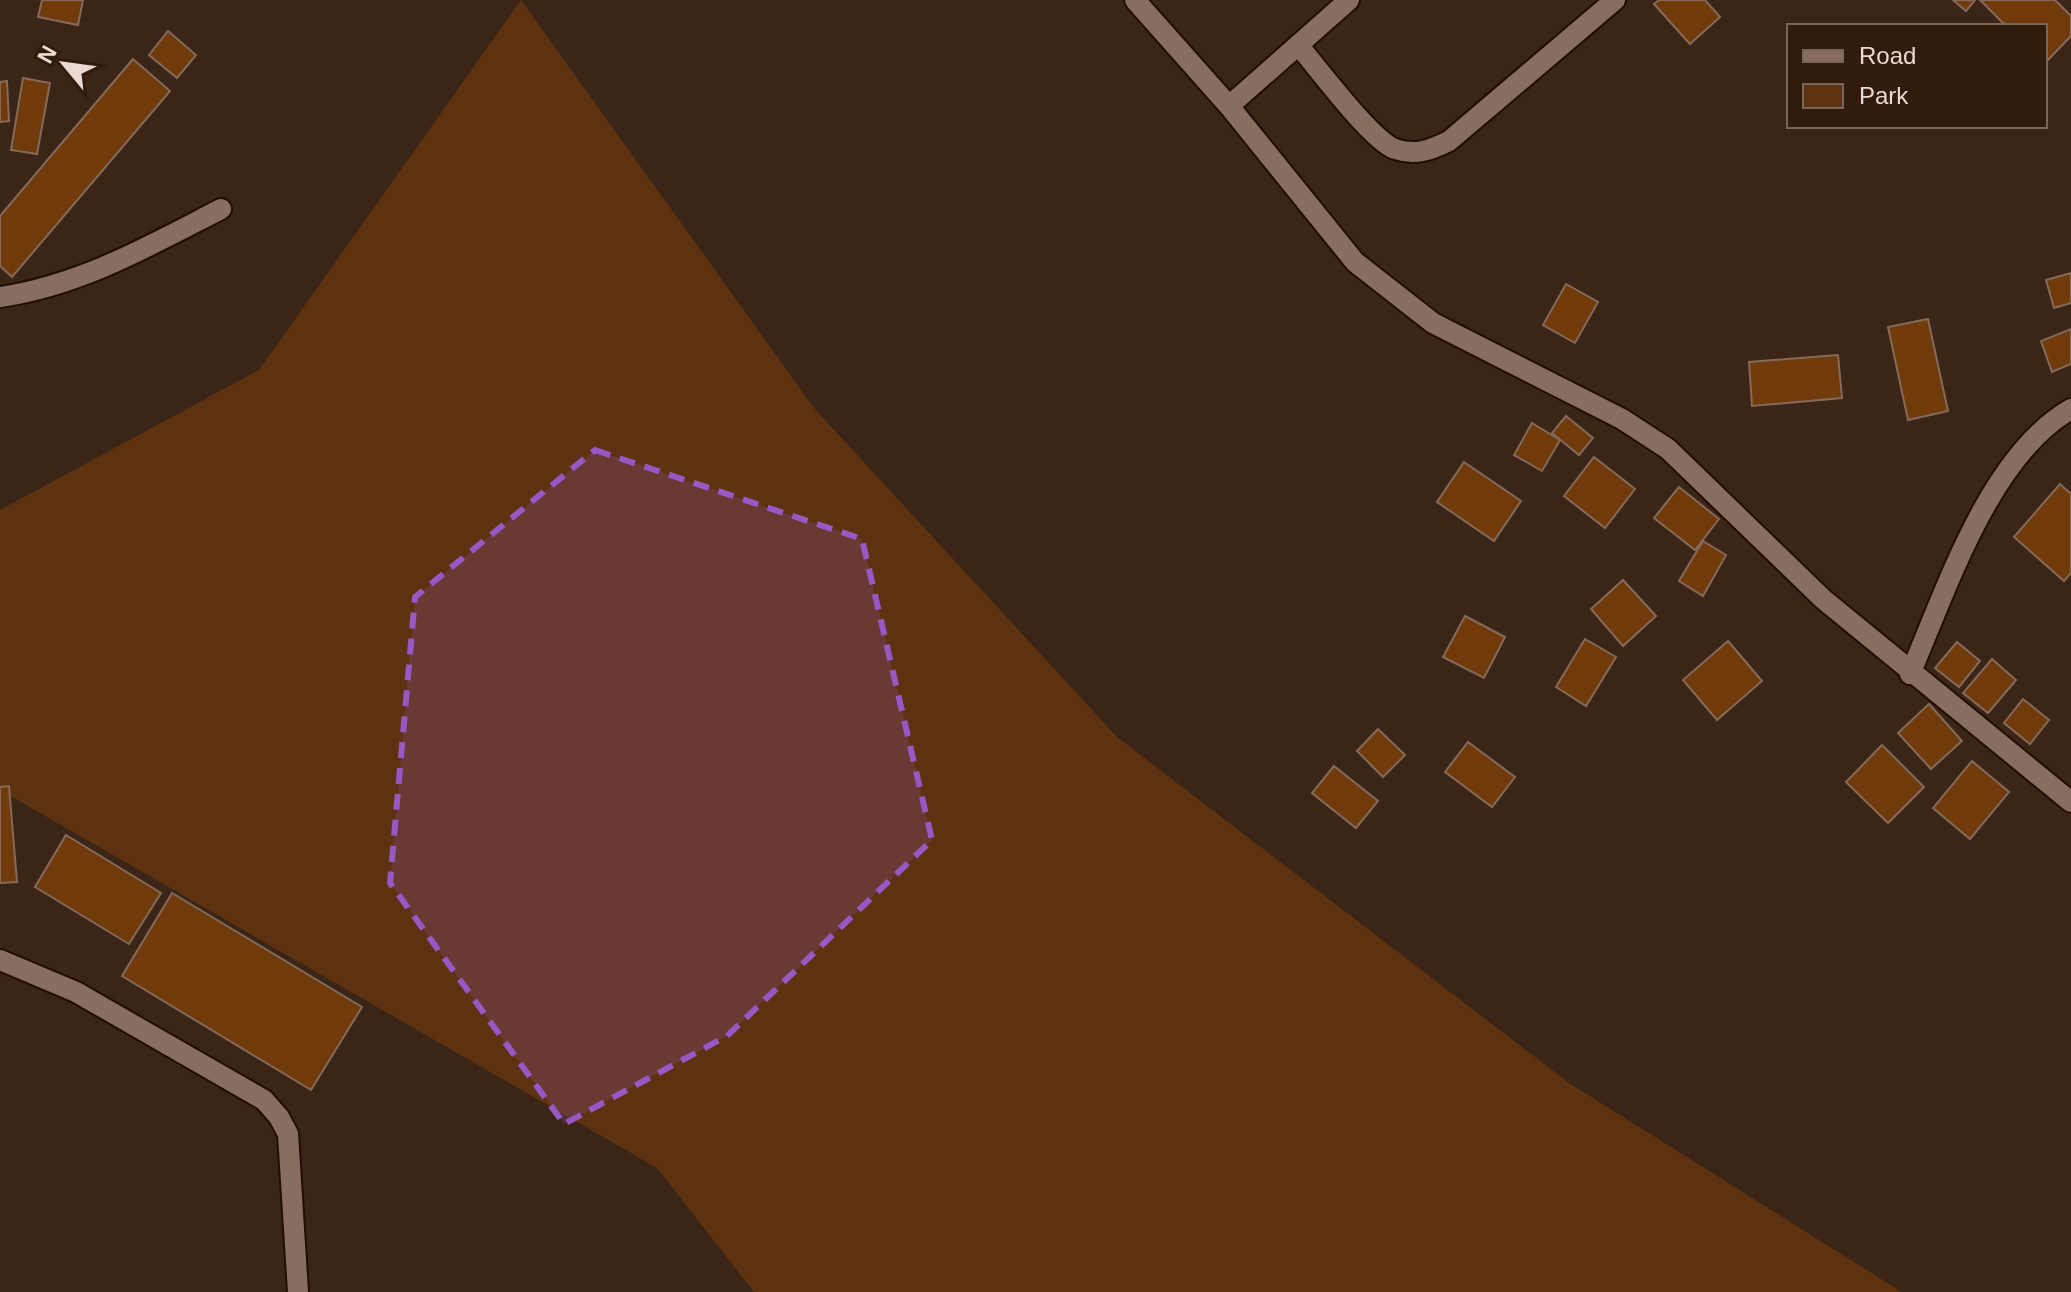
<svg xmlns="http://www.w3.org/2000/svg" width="2071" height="1292" viewBox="0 0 2071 1292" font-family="Arial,sans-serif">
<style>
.green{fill:#5d3210}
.building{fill:#703a0b;stroke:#846a5a;stroke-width:2}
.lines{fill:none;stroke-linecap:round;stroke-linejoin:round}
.lane-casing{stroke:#210e02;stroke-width:24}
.street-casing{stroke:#210e02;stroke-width:24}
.lane{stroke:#886e5e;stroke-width:20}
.street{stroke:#886e5e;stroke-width:20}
.marked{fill:#9658c4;fill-opacity:0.2;stroke:#9658c4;stroke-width:6;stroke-dasharray:16 10;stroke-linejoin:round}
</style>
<rect width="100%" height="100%" fill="#3b2516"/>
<path class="green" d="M 521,0 L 814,408 L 1117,737 L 1569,1083 L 1902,1292 L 754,1292 L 657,1168 L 0,790 L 0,510 L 259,370 Z"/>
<g class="building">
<path d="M 42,0 L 83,0 L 78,25 L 38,17 Z"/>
<path d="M 1659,0 L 1705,0 L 1720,17 L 1690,44 L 1654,4 Z"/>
<path d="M 1953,0 L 1975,0 L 1966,11 Z"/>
<path d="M 1980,0 L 2055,0 L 2071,16 L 2071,36 L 2045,63 L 2045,26 L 2006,26 Z"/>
<path d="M 168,31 L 196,55 L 177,78 L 149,55 Z"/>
<path d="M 133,59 L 170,91 L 12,277 L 0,266 L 0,216 Z"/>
<path d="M 23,78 L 50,83 L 37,154 L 11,150 Z"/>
<path d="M 7,81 L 9,121 L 0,122 L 0,82 Z"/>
<path d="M 2071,273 L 2071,303 L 2054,308 L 2046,280 Z"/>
<path d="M 1566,284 L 1598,302 L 1575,343 L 1543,325 Z"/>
<path d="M 1928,319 L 1948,411 L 1908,420 L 1888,327 Z"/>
<path d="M 2071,329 L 2071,364 L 2052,372 L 2041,341 Z"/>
<path d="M 1838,355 L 1842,398 L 1752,406 L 1749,362 Z"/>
<path d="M 1566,416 L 1593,438 L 1579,455 L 1552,433 Z"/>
<path d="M 1532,423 L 1560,440 L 1542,471 L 1514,455 Z"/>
<path d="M 1594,457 L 1635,489 L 1605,528 L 1564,496 Z"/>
<path d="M 1464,462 L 1521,501 L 1494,541 L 1437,502 Z"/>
<path d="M 2060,484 L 2071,494 L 2071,573 L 2064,581 L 2014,537 Z"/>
<path d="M 1679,487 L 1719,519 L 1695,550 L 1654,518 Z"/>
<path d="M 1703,541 L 1726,555 L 1703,596 L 1679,581 Z"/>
<path d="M 1623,580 L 1656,616 L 1623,646 L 1591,609 Z"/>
<path d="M 1465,616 L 1505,637 L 1484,678 L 1443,657 Z"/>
<path d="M 1585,639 L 1616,657 L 1586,706 L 1556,687 Z"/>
<path d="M 1728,641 L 1762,681 L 1717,720 L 1683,680 Z"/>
<path d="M 1957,642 L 1980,661 L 1959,687 L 1935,668 Z"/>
<path d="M 1992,659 L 2016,680 L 1988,713 L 1963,693 Z"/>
<path d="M 2023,699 L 2049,720 L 2030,744 L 2004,723 Z"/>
<path d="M 1929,704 L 1962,741 L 1931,769 L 1898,733 Z"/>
<path d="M 1378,729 L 1405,755 L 1383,777 L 1357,751 Z"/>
<path d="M 1468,742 L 1515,777 L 1492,807 L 1445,772 Z"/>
<path d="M 1882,745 L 1924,787 L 1888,823 L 1846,782 Z"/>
<path d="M 1972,761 L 2009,792 L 1970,839 L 1933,808 Z"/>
<path d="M 1334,766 L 1378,801 L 1356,828 L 1312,793 Z"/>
<path d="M 9,786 L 17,882 L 0,883 L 0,787 Z"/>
<path d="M 66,835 L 161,893 L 129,944 L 35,887 Z"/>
<path d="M 172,893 L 362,1007 L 311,1090 L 122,976 Z"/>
</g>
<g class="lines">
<g class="lane-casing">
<g id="lane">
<path d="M 0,297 C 81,285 149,246 221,209"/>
<path d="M 0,960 L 76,992 L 264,1100 L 279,1117 L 288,1134 L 298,1292"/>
</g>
</g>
<g class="street-casing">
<g id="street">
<path d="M 1135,0 L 1229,106 L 1355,262 L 1433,323 L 1622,419 L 1668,449 L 1823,599 L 2071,802"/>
<path d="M 1298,45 C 1318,68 1371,140 1395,149 C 1415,156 1431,150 1449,141 L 1615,0"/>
<path d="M 1229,106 L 1349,0"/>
<path d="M 1910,674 C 1946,591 1989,456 2071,409"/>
</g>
</g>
<use href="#lane" class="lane"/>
<use href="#street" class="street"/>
</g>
<path class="marked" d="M 595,450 L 862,539 L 932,840 L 727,1036 L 564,1124 L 390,883 L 415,597 Z"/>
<rect x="1787" y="24" width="260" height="104" fill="#301b0d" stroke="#7a675b" stroke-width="2"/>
<rect x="1803" y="50" width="40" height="12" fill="#886e5e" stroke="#7a675b" stroke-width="2"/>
<text x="1859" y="64" font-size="24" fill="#e9dad1">Road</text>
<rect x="1803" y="84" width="40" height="24" fill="#5d3210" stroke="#7a675b" stroke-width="2"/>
<text x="1859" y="104" font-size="24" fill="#e9dad1">Park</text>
<g transform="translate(64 64) rotate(299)" stroke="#301b0d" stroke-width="6" paint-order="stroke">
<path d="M0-6L14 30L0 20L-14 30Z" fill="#e9dad1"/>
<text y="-12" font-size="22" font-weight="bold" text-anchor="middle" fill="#e9dad1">N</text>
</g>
</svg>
